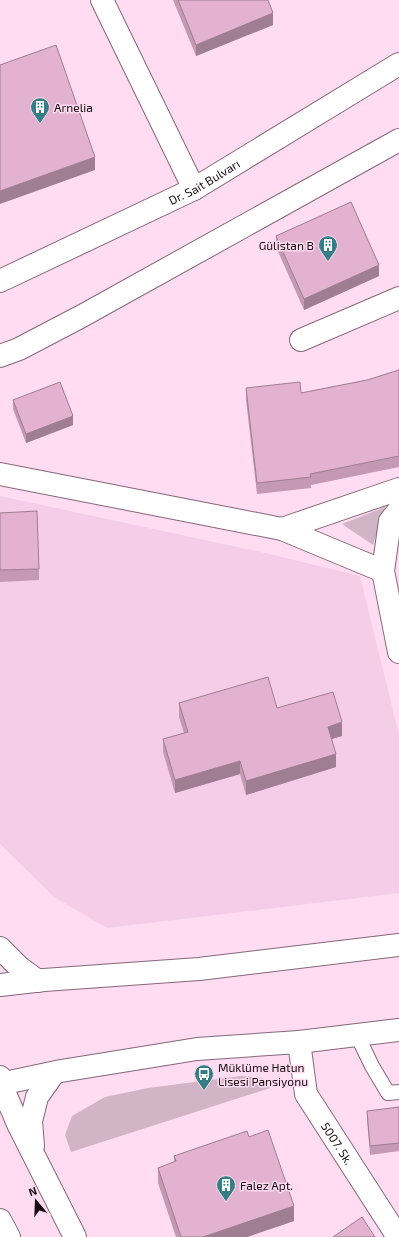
<svg xmlns="http://www.w3.org/2000/svg" width="399" height="1237" viewBox="0 0 399 1237" font-family="'Exo 2',sans-serif">
<style>
.built{fill:#f6cde7}
.green{fill:#d2b4c7}
.lines{fill:none;stroke-linecap:round;stroke-linejoin:round}
.lane-casing{stroke:#85677a;stroke-width:16}
.street-casing{stroke:#85677a;stroke-width:24}
.secondary-casing{stroke:#85677a;stroke-width:24}
.primary-casing{stroke:#85677a;stroke-width:24}
.lane{stroke:#fff;stroke-width:14}
.street{stroke:#fff;stroke-width:22}
.secondary{stroke:#fff;stroke-width:22}
.primary{stroke:#fff;stroke-width:22}
.wall{fill:#c399b4}
.shaded-wall{fill:#9f7d92}
.building{fill:#e3b2d1;stroke:#9f7d92}
.labels{text-anchor:middle;dominant-baseline:central;stroke-width:3;stroke-linejoin:round;paint-order:stroke}
.poi-label{font-size:12px;fill:#160b12;stroke:#ffdcf1;text-anchor:start}
.street-label{font-size:12px;fill:#160b12;stroke:#ffdcf1}
</style>
<rect width="100%" height="100%" fill="#ffdcf1"/>
<path class="built" d="M 0,496 L 261,552 L 360,576 L 399,735 L 399,893 L 107,928 L 54,897 L 0,844 Z"/>
<g class="green">
<path d="M 385,507 L 373,545 L 342,524 Z"/>
<path d="M 241,1076 L 263,1078 L 270,1088 L 71,1152 L 65,1135 L 72,1116 L 105,1097 L 148,1088 Z"/>
</g>
<g class="lines">
<g class="lane-casing">
<path id="lane" d="M 357,1035 L 372,1066 L 388,1093 L 399,1092"/>
</g>
<g class="street-casing">
<g id="street">
<path d="M 102,0 L 194,189"/>
<path d="M 301,340 L 399,298"/>
<path d="M 0,474 L 282,529 L 383,571"/>
<path d="M 399,510 L 390,521 L 383,571 L 399,652"/>
<path d="M 282,529 L 399,489"/>
<path id="s1" d="M 299,1042 L 306,1094 L 398,1237"/>
</g>
</g>
<g class="secondary-casing">
<g id="secondary">
<path id="s2" d="M 0,281 L 194,189 L 399,64"/>
<path d="M 0,356 L 19,349 L 82,316 L 399,140"/>
<path d="M 0,1077 L 1,1084 L 18,1124 L 75,1237"/>
<path d="M 33,1146 L 31,1121 L 37,1097 L 54,1073"/>
<path d="M 0,1220 L 9,1237"/>
</g>
</g>
<g class="primary-casing">
<g id="primary">
<path d="M 0,948 L 20,968 L 38,981"/>
<path d="M 0,985 L 44,980 L 199,969 L 399,945"/>
<path d="M 0,1084 L 61,1071 L 197,1049 L 299,1042 L 399,1030"/>
</g>
</g>
<use href="#lane" class="lane"/>
<use href="#street" class="street"/>
<use href="#secondary" class="secondary"/>
<use href="#primary" class="primary"/>
</g>
<g class="wall">
<path d="M 173,0 L 268,0 L 273,25 L 196,56 Z"/>
<path d="M 276,236 L 379,276 L 304,310 L 276,247 Z"/>
<path d="M 399,370 L 399,467 L 311,485 L 311,488 L 257,494 L 246,400 L 246,388 L 301,393 L 367,380 Z"/>
<path d="M 13,400 L 73,425 L 26,443 L 13,409 Z"/>
<path d="M 0,513 L 39,569 L 39,580 L 0,582 Z"/>
<path d="M 179,703 L 277,708 L 342,736 L 332,739 L 336,767 L 246,795 L 240,774 L 175,793 L 163,752 L 163,739 L 184,733 L 179,717 Z"/>
<path d="M 399,1107 L 399,1151 L 370,1155 L 367,1119 L 367,1111 Z"/>
<path d="M 249,1137 L 294,1221 L 247,1237 L 176,1237 L 158,1183 L 158,1168 L 174,1162 L 174,1156 Z"/>
</g>
<g class="shaded-wall">
<path d="M 273,13 L 273,25 L 196,56 L 196,45 Z"/>
<path d="M 95,157 L 95,170 L 0,204 L 0,191 Z"/>
<path d="M 379,265 L 379,276 L 304,310 L 304,299 Z"/>
<path d="M 73,416 L 73,425 L 26,443 L 26,434 Z"/>
<path d="M 342,722 L 342,736 L 328,740 L 328,727 Z"/>
<path d="M 336,754 L 336,767 L 246,795 L 246,781 Z"/>
<path d="M 240,761 L 240,774 L 175,793 L 175,780 Z"/>
<path d="M 294,1206 L 294,1221 L 247,1237 L 203,1237 Z"/>
</g>
<g class="building">
<path d="M 178,0 L 268,0 L 273,13 L 196,45 Z"/>
<path d="M 56,45 L 95,157 L 0,191 L 0,65 Z"/>
<path d="M 351,202 L 379,265 L 304,299 L 276,236 Z"/>
<path d="M 399,370 L 399,456 L 310,474 L 311,477 L 257,483 L 246,388 L 300,382 L 301,393 L 367,380 Z"/>
<path d="M 60,382 L 73,416 L 26,434 L 13,400 Z"/>
<path d="M 37,511 L 39,569 L 0,570 L 0,513 Z"/>
<path d="M 268,677 L 277,708 L 333,692 L 342,722 L 328,727 L 336,754 L 246,781 L 240,761 L 175,780 L 163,739 L 188,732 L 179,703 Z"/>
<path d="M 399,1107 L 399,1143 L 370,1146 L 367,1111 Z"/>
<path d="M 268,1130 L 294,1206 L 203,1237 L 181,1237 L 158,1168 L 176,1161 L 174,1156 L 247,1131 L 249,1137 Z"/>
<path d="M 362,1217 L 375,1237 L 333,1237 Z"/>
</g>
<defs>
<g id="building-pin" transform="scale(1)"><path d="M0 17L-7.5 6A9.5 9.5 0 1 1 7.5 6Z" fill="#367e87" stroke="#ffdcf1"/><path d="M-4-6H4V6H1V3H-1V6H-4ZM-2.5-4.3h1.7v1.8h-1.7ZM.8-4.3h1.7v1.8H.8ZM-2.5-1h1.7V.8h-1.7ZM.8-1h1.7V.8H.8Z" fill="#fff"/></g>
<g id="bus-pin" transform="scale(1)"><path d="M0 17L-7.5 6A9.5 9.5 0 1 1 7.5 6Z" fill="#367e87" stroke="#ffdcf1"/><path d="M-5-6H5V4H4V6H2V4H-2V6H-4V4H-5ZM-3.5-4V0h7V-4ZM-3.5 1.2v1.5H-2V1.2ZM2 1.2v1.5H3.5V1.2Z" fill="#fff"/></g>
</defs>
<g fill-rule="evenodd">
<use href="#building-pin" x="40" y="107"/>
<use href="#building-pin" x="328" y="245"/>
<use href="#bus-pin" x="204" y="1074"/>
<use href="#building-pin" x="226" y="1185"/>
</g>
<g class="labels">
<g class="poi-label">
<text x="54" y="107">Arnelia</text>
<text x="314" y="245" text-anchor="end">Gülistan B</text>
<text x="218" y="1067">Müklüme Hatun<tspan x="218" dy="14">Lisesi Pansiyonu</tspan></text>
<text x="240" y="1185">Falez Apt.</text>
</g>
<g class="street-label">
<text stroke="none"><textPath href="#s2" startOffset="227">Dr. Sait Bulvarı</textPath></text>
<text stroke="none"><textPath href="#s1" startOffset="111">5007. Sk.</textPath></text>
</g>
</g>
<g transform="translate(36 1201) rotate(341)" stroke="#ffdcf1" stroke-width="3" paint-order="stroke">
<path d="M0-3L7 15L0 10L-7 15Z" fill="#160b12"/>
<text y="-6" font-size="11" font-weight="bold" text-anchor="middle" fill="#160b12">N</text>
</g>
</svg>
